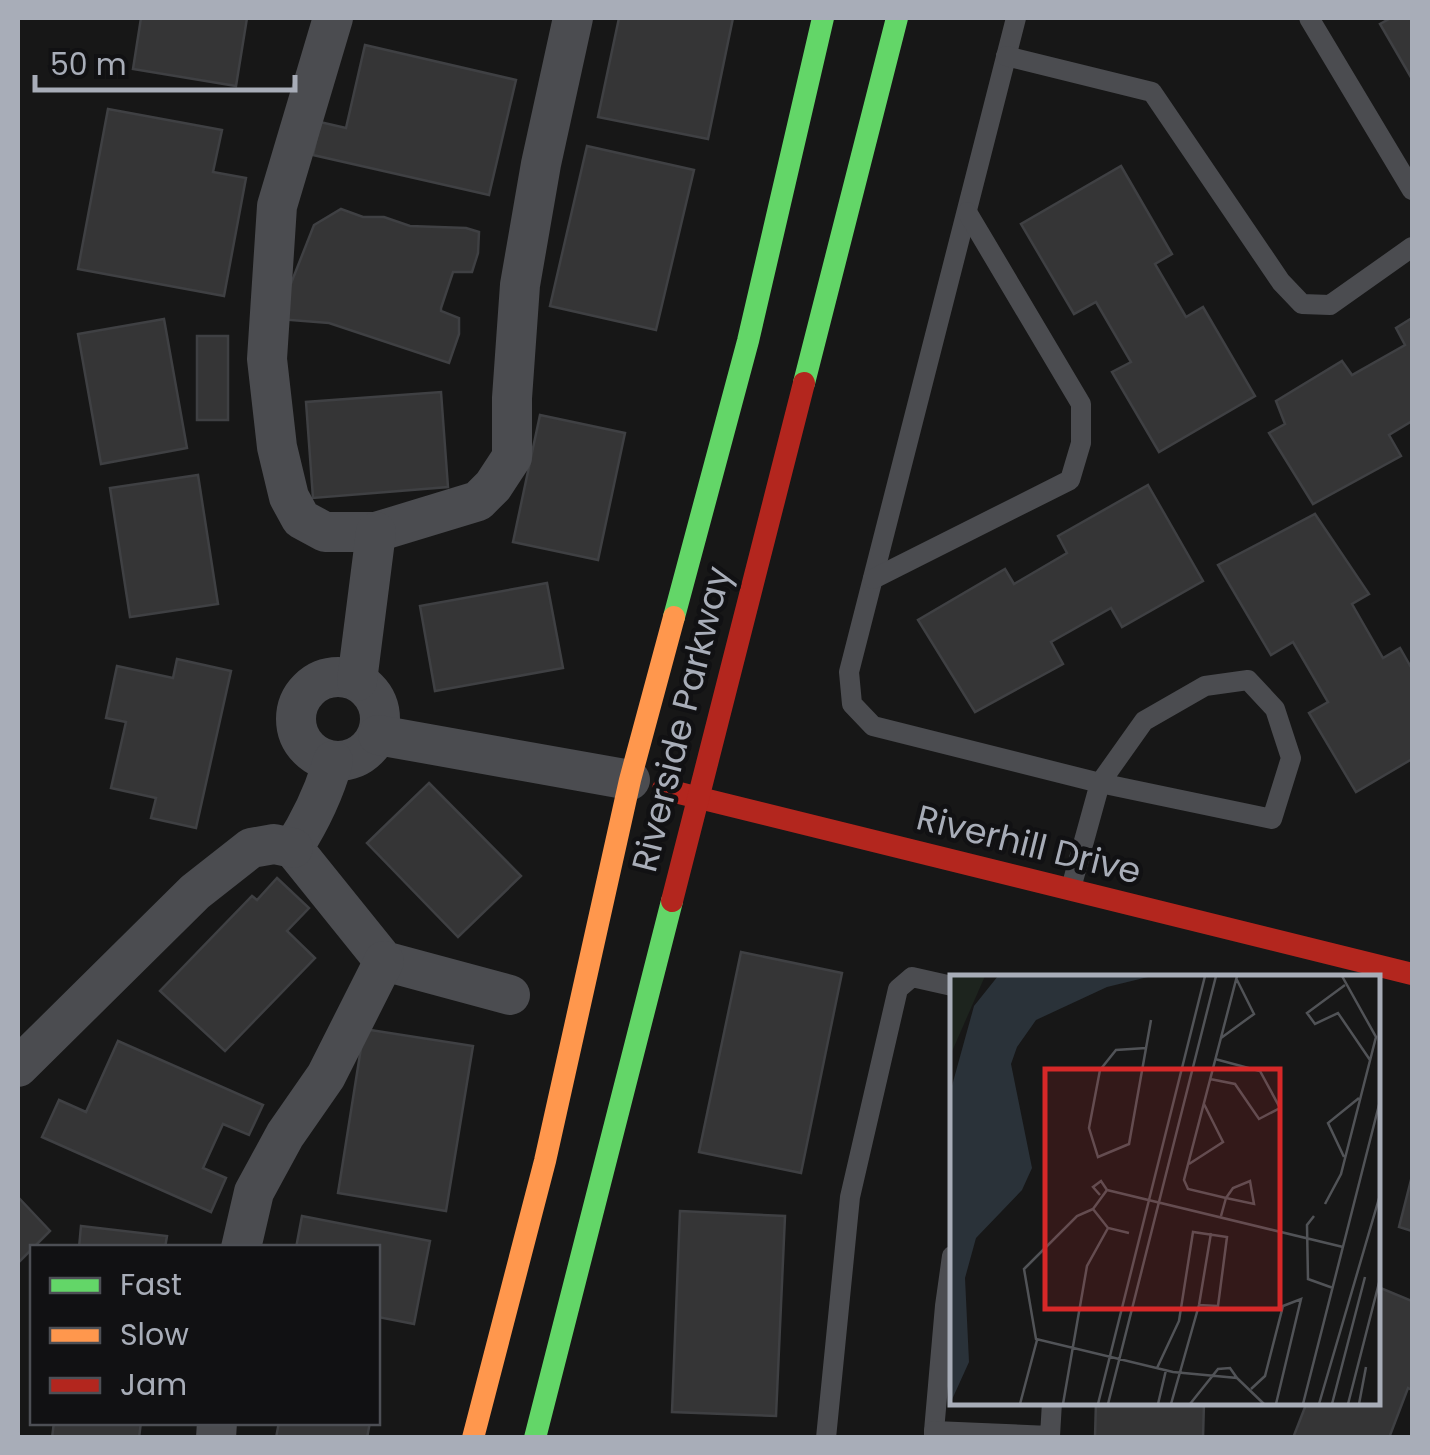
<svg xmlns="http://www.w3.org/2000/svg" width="1430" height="1455" viewBox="0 0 1430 1455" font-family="Poppins,sans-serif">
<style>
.building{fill:#353536;stroke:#3f4043;stroke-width:2.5}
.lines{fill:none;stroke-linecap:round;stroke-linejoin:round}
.lane{stroke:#4b4c50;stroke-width:20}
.street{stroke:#4b4c50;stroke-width:40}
.fast{stroke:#63d668;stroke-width:22}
.slow{stroke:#ff974d;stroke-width:22}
.jam{stroke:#b3261e;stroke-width:22}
.labels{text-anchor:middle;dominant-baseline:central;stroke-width:9;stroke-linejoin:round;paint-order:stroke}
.street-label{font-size:35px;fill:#a8adb8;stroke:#111113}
.inset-road{fill:none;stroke:#515357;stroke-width:2.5}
.view{fill:#d62828;fill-opacity:0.15;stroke:#d62828;stroke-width:5}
.inset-edge{fill:none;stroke:#a8adb8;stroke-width:5}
</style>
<rect width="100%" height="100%" fill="#171717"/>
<g class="building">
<path d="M 141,18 L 247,18 L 236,86 L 133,69 Z"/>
<path d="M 619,18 L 733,18 L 708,139 L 598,117 Z"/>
<path d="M 1391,18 L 1412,18 L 1412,79 L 1380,24 Z"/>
<path d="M 365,45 L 516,80 L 489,195 L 313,155 L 320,122 L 346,128 Z"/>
<path d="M 108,109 L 222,130 L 213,172 L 246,178 L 224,296 L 78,269 Z"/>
<path d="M 587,146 L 694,170 L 656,330 L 550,306 Z"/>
<path d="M 1121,166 L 1172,254 L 1155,264 L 1186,317 L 1203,307 L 1255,396 L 1159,452 L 1112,372 L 1131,362 L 1096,302 L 1074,314 L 1021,224 Z"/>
<path d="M 341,209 L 363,217 L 384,217 L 410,226 L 466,228 L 479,232 L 478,253 L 472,272 L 453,272 L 441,308 L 441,311 L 459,318 L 459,334 L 449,363 L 329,323 L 277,319 L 314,225 Z"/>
<path d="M 1412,318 L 1412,421 L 1389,435 L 1401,456 L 1313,504 L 1269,433 L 1285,424 L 1276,401 L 1342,361 L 1352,375 L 1405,345 L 1396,328 Z"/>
<path d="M 164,319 L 187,448 L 101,464 L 78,334 Z"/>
<rect x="197" y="336" width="31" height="84"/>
<path d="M 441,392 L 448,487 L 313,498 L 306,402 Z"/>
<path d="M 540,415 L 625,433 L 598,560 L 513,542 Z"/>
<path d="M 198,475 L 218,604 L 130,617 L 110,488 Z"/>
<path d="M 1148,485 L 1203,581 L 1122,627 L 1111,608 L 1051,642 L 1063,664 L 975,712 L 918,620 L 1005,569 L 1014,584 L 1067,553 L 1058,536 Z"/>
<path d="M 1315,514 L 1369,594 L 1352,604 L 1383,658 L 1400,648 L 1412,669 L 1412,759 L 1356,792 L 1309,713 L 1328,702 L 1293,642 L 1271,655 L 1218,565 Z"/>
<path d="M 547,583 L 563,668 L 435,691 L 420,606 Z"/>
<path d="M 177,659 L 231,671 L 196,828 L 151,818 L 156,798 L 111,788 L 126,722 L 106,718 L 117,666 L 173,678 Z"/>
<path d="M 429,783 L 521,876 L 458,937 L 367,843 Z"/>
<path d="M 277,878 L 309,908 L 287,931 L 315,958 L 225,1051 L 160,991 L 252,896 L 257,900 Z"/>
<path d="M 741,952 L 842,973 L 801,1173 L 699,1152 Z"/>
<path d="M 364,1029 L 473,1046 L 446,1211 L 338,1193 Z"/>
<path d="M 118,1041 L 263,1105 L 249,1135 L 223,1124 L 203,1168 L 226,1178 L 211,1212 L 42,1137 L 59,1100 L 86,1112 Z"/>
<path d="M 1412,1176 L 1412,1231 L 1399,1227 Z"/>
<path d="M 18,1197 L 50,1231 L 18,1263 Z"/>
<path d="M 680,1211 L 785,1216 L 776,1416 L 672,1412 Z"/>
<path d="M 302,1216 L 430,1241 L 414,1324 L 378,1317 L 378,1248 L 296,1248 Z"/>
<path d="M 81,1226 L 167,1236 L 165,1248 L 79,1248 Z"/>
<path d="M 1378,1287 L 1412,1301 L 1412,1390 L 1408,1388 L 1389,1438 L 1293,1438 L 1307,1402 L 1378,1402 Z"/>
<path d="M 1096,1402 L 1204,1402 L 1203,1438 L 1095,1438 Z"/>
<path d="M 54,1422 L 141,1422 L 139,1438 L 52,1438 Z"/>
<path d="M 279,1422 L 370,1422 L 367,1438 L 276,1438 Z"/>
</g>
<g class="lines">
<g class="lane">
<path d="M 1016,18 L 849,672 L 852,704 L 873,726 L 1100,783 L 1272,819 L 1291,758 L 1275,709 L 1248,680 L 1205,686 L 1144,721 L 1100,783 L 1071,888"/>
<path d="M 1309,18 L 1412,190"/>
<path d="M 1006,56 L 1152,92 L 1281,282 L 1302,304 L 1330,305 L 1412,247"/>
<path d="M 873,579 L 1070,480 L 1081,443 L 1081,404 L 967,212"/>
<path d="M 934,1431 L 945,1306 L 952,1256"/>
<path d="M 826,1438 L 850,1197 L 898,989 L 912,977 L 952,986"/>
<path d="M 934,1438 L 934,1431 L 1050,1436 L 1052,1402"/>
</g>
<g class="street">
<path d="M 333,18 L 277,206 L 267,359 L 277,447 L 289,497 L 301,519 L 325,532 L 376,532 L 478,501 L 493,486 L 512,457 L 512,398 L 520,285 L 541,164 L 573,18"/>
<circle cx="338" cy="719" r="42"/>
<path d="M 357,681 L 376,532"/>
<path d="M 378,735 L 630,780"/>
<path d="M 333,761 C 324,793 311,820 293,848 L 384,961 L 510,995"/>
<path d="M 18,1067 L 195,892 L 251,848 L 274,844 L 293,848"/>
<path d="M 241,1248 L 254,1192 L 285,1135 L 326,1076 L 384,961"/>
<path d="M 216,1438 L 217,1422"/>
</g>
<g class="fast">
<path d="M 804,383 L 897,18"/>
<path d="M 674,617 L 748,341 L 823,18"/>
<path d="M 535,1438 L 672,901"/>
</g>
<path class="slow" d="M 473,1438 L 545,1161 L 630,780 L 674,617"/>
<g class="jam">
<path d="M 663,789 L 1412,974"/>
<path d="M 672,901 L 804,383"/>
</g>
</g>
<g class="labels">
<g class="street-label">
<text transform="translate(681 719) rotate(-76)">Riverside Parkway</text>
<text transform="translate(1029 844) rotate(14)">Riverhill Drive</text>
</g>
</g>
<g transform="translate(950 975)">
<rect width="430" height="430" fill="#171717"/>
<path d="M 0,1 L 35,1 L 0,81 Z" fill="#1d241e"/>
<path d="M 48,1 L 202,1 L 157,12 L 86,45 L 67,72 L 61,89 L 82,193 L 72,215 L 26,263 L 15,303 L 19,387 L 0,429 L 0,118 L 24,31 Z" fill="#2a3239"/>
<path class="inset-road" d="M 395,10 L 357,38 L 365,49 L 388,38 L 420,85M 271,63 L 304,39 L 286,3M 196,73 L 166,75 L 150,95 L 139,153 L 148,182 L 179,169 L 201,45M 260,104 L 285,109 L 309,144 L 330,133 L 310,96 L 265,84M 394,182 L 378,148 L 409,123M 239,189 L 273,167 L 254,129M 157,215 L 393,272M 150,220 L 143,212 L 151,206 L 157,215 L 143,234 L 158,253 L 179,258M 375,229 L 391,199 L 426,62 L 392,1M 143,234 L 127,241 L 74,294 L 86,364 L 223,397 L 287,403 L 314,429M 271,241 L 276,223 L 283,213 L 300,206 L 304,229 L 276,223 L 238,214 L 234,205 L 287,1M 364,241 L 357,250 L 358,304 L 383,313M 249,330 L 261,258M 207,393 L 229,346 L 243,257 L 277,262 L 268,331 L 249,330 L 221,429M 301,414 L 315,401 L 333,331 L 351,324 L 326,429M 70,429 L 87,365M 113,429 L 137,291 L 158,253M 148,429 L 255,1M 158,429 L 266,1M 208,429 L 216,395M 240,429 L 268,394 L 280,393 L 287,403M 353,429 L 430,126M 369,429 L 430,220M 382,429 L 415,302M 398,429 L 430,304M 409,429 L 416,392"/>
<path class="view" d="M 95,94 L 330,94 L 330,334 L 95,334 Z"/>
<rect width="430" height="430" class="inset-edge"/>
</g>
<rect width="1430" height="1455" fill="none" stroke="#a8adb8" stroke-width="40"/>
<rect x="30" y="1245" width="350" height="180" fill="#111113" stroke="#4d4f55" stroke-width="2.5"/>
<rect x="50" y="1278" width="50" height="15" fill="#63d668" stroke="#4d4f55" stroke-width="2.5"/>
<text x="120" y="1295" font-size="30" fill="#a8adb8">Fast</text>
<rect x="50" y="1328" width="50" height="15" fill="#ff974d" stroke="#4d4f55" stroke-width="2.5"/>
<text x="120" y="1345" font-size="30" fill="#a8adb8">Slow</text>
<rect x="50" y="1378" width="50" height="15" fill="#b3261e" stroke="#4d4f55" stroke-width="2.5"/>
<text x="120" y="1395" font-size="30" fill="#a8adb8">Jam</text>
<path d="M35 75v15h260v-15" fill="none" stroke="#a8adb8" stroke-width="5"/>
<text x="50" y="75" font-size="30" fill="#a8adb8" stroke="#111113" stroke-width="8" paint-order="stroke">50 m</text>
</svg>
